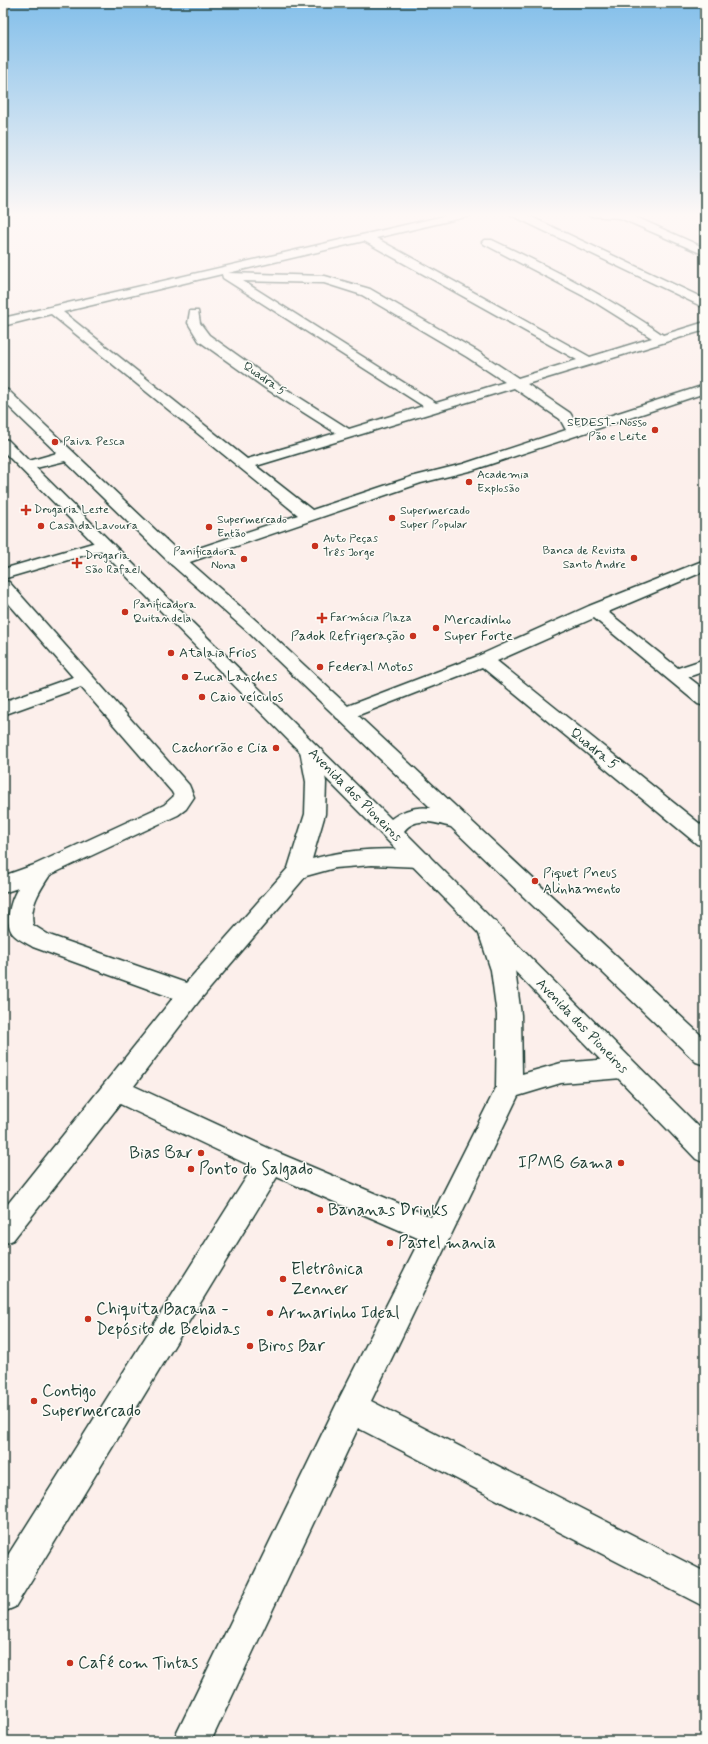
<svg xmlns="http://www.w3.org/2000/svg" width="708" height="1744" viewBox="0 0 708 1744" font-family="Mynerve,sans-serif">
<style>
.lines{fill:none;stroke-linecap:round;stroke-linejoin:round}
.minor-casing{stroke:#1f3d34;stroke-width:3}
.major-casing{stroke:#1f3d34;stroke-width:3}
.minor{fill:#fdfcf7;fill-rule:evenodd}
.major{fill:#fdfcf7;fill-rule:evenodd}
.poi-dot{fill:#c8321e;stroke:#fdfcf7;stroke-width:1.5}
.labels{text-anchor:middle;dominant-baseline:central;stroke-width:3;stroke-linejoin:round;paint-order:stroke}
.far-street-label{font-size:12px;fill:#1f3d34;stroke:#fdfcf7}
.far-poi-label{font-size:12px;fill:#1f3d34;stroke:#fdfcf7;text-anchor:start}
.poi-label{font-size:14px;fill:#1f3d34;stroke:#fdfcf7;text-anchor:start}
.street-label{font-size:14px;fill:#1f3d34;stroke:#fdfcf7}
.near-poi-label{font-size:17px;fill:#1f3d34;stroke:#fdfcf7;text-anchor:start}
</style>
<rect width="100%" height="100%" fill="#fcefeb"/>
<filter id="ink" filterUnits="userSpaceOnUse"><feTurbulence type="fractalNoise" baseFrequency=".025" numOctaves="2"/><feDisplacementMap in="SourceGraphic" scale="8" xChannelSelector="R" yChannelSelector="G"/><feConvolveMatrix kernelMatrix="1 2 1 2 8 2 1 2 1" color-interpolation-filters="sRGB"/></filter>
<g filter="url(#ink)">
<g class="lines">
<g class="minor-casing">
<g id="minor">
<path d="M 457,213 L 475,213 L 474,215 L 376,238 L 590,357 L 652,338 L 593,301 L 484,244 L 482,242 L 484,240 L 492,240 C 551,268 609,297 663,335 L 705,322 L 705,330 L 527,384 L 570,413 L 578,426 L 705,385 L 705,393 L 473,470 L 421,483 L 178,566 L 172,565 L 170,561 L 172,557 L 298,515 L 51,314 L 3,326 L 3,318 ZM 364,241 L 577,360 L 518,378 L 477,351 L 370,289 L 325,276 L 228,273 ZM 222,274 L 223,278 L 423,406 L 349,429 L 275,382 L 209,335 L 200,323 L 198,311 L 190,311 L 188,323 L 199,341 L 265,388 L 336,433 L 247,459 L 63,312 ZM 243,281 L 324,283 L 362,295 L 467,357 L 505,382 L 436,403 ZM 514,388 L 560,419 L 566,430 L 463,464 L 411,477 L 312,510 L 256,466 Z"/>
<path d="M 510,213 L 523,213 L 705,299 L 705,308 L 511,215 Z"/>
<path d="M 585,213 L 627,213 L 705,248 L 705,255 L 620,218 L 590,216 Z"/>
<path d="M 103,540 L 109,542 L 111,545 L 109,548 L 3,579 L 3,569 Z"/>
<path d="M 705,560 L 705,571 L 608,612 L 678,668 L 705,659 L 705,671 L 688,677 L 705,690 L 705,706 L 698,704 L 594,618 L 497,661 L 705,828 L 705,846 L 697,844 L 482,667 L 351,718 L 344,720 L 337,718 L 334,714 L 337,710 L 478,656 L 589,606 Z"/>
<path d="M 3,581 L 9,582 L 189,785 L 194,797 L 186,809 L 178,815 L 50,875 C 40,890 29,906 33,925 L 49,935 L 186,983 L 288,868 L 305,814 L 306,782 L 300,750 L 303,746 L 310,744 L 317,746 L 320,750 L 326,782 L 325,814 L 312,859 C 343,850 396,845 428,854 L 431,859 L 428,864 L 420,867 L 372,865 L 335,868 L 306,876 L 199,1001 L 134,1086 L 281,1154 L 431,1217 L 496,1088 L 497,1015 L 491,970 L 477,928 L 480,922 L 488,920 L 496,922 L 499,928 L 515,970 L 521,1015 L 522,1074 L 561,1063 L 622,1058 L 631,1061 L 635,1068 L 631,1075 L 622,1078 L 561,1083 L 518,1096 L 371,1401 L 705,1572 L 705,1607 L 358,1428 L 211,1741 L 173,1741 L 340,1397 L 420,1239 L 277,1177 L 15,1607 L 3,1612 L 3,1563 L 253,1167 L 120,1104 L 13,1240 L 3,1244 L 3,1210 L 173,998 L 33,947 C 27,943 19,940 14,935 C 3,924 11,899 18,888 L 3,893 L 3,876 L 34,865 L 164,805 L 174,796 L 172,792 L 81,687 L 3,715 L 3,702 L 73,677 L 3,597 Z"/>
</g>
</g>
<g class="major-casing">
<path id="major" d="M 3,389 L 8,390 L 184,557 L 261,625 L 705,1039 L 705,1065 L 696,1062 L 451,827 C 435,823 416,816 404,831 L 705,1133 L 705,1163 L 696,1159 L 459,913 L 3,451 L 3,439 L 8,440 L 29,461 L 57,453 L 3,401 ZM 65,461 L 172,565 L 249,633 L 431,808 C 417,806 403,810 391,819 L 36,468 Z"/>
</g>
<use href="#minor" class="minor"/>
<use href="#major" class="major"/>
</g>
</g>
<linearGradient id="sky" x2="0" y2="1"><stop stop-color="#83bfea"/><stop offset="0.47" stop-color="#fef8f6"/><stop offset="1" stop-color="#fef8f6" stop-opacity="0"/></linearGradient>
<rect width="708" height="457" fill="url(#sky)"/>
<g class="poi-dot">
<circle cx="655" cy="430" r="4"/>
<circle cx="55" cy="442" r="4"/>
<circle cx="469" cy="482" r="4"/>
<path d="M24 504h4v4h4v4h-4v4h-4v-4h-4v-4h4z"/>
<circle cx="392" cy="518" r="4"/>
<circle cx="41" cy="526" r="4"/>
<circle cx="209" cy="527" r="4"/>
<circle cx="315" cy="546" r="4"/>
<circle cx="634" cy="558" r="4"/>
<circle cx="244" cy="559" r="4"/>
<path d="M75 557h4v4h4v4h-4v4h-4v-4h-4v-4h4z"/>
<circle cx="125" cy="612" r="4"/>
<path d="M320 612h4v4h4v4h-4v4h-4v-4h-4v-4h4z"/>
<circle cx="436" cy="628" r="4"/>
<circle cx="413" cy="636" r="4"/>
<circle cx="171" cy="653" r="4"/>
<circle cx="320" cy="667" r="4"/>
<circle cx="185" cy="677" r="4"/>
<circle cx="202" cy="697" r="4"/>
<circle cx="276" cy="748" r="4"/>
<circle cx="535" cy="881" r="4"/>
<circle cx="201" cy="1153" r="4"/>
<circle cx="621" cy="1163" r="4"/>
<circle cx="191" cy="1169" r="4"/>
<circle cx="320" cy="1210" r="4"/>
<circle cx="390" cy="1243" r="4"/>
<circle cx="283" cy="1279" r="4"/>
<circle cx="270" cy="1313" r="4"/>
<circle cx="88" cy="1319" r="4"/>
<circle cx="250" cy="1346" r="4"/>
<circle cx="34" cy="1401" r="4"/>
<circle cx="70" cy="1663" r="4"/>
</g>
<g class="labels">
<g class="far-street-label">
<text transform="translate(264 379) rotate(35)">Quadra 5</text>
</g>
<g class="far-poi-label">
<text x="647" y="423" text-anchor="end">SEDEST- Nosso<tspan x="647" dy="14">Pão e Leite</tspan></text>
<text x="63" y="442">Paiva Pesca</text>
<text x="477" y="475">Academia<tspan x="477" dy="14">Explosão</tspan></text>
<text x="34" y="510">Drogaria Leste</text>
<text x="400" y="511">Supermercado<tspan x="400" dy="14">Super Popular</tspan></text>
<text x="217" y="520">Supermercado<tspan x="217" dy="14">Então</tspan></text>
<text x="49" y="526">Casa da Lavoura</text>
<text x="323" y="539">Auto Peças<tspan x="323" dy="14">Três Jorge</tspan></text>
<text x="626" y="551" text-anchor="end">Banca de Revista<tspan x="626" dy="14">Santo Andre</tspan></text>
<text x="236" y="552" text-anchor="end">Panificadora<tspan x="236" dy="14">Nona</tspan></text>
<text x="85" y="556">Drogaria<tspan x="85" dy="14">São Rafael</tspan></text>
<text x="133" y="605">Panificadora<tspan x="133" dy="14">Quitandela</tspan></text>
<text x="330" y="618">Farmácia Plaza</text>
</g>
<g class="poi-label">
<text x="444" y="620">Mercadinho<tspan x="444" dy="16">Super Forte</tspan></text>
<text x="405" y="636" text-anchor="end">Padok Refrigeração</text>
<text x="179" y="653">Atalaia Frios</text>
<text x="328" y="667">Federal Motos</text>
<text x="193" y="677">Zuca Lanches</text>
<text x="210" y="697">Caio veículos</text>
<text x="268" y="748" text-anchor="end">Cachorrão e Cia</text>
<text x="543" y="873">Piquet Pneus<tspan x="543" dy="16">Alinhamento</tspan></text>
</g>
<g class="street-label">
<text transform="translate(594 749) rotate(39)">Quadra 5</text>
<text transform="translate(355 795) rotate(45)">Avenida dos Pioneiros</text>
<text transform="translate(582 1026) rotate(46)">Avenida dos Pioneiros</text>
</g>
<g class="near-poi-label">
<text x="193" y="1153" text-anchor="end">Bias Bar</text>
<text x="613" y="1163" text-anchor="end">IPMB Gama</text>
<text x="199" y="1169">Ponto do Salgado</text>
<text x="328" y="1210">Bananas Drinks</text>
<text x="398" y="1243">Pastel mania</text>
<text x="291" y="1269">Eletrônica<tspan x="291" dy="20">Zenner</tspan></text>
<text x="96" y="1309">Chiquita Bacana -<tspan x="96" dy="20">Depósito de Bebidas</tspan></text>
<text x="278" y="1313">Armarinho Ideal</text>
<text x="258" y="1346">Biros Bar</text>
<text x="42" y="1391">Contigo<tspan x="42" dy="20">Supermercado</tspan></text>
<text x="78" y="1663">Café com Tintas</text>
</g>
</g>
<rect width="708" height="1744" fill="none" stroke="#fdfcf7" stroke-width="16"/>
<rect x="8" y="8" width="692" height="1728" fill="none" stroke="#1f3d34" stroke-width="1.5" filter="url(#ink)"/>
</svg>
